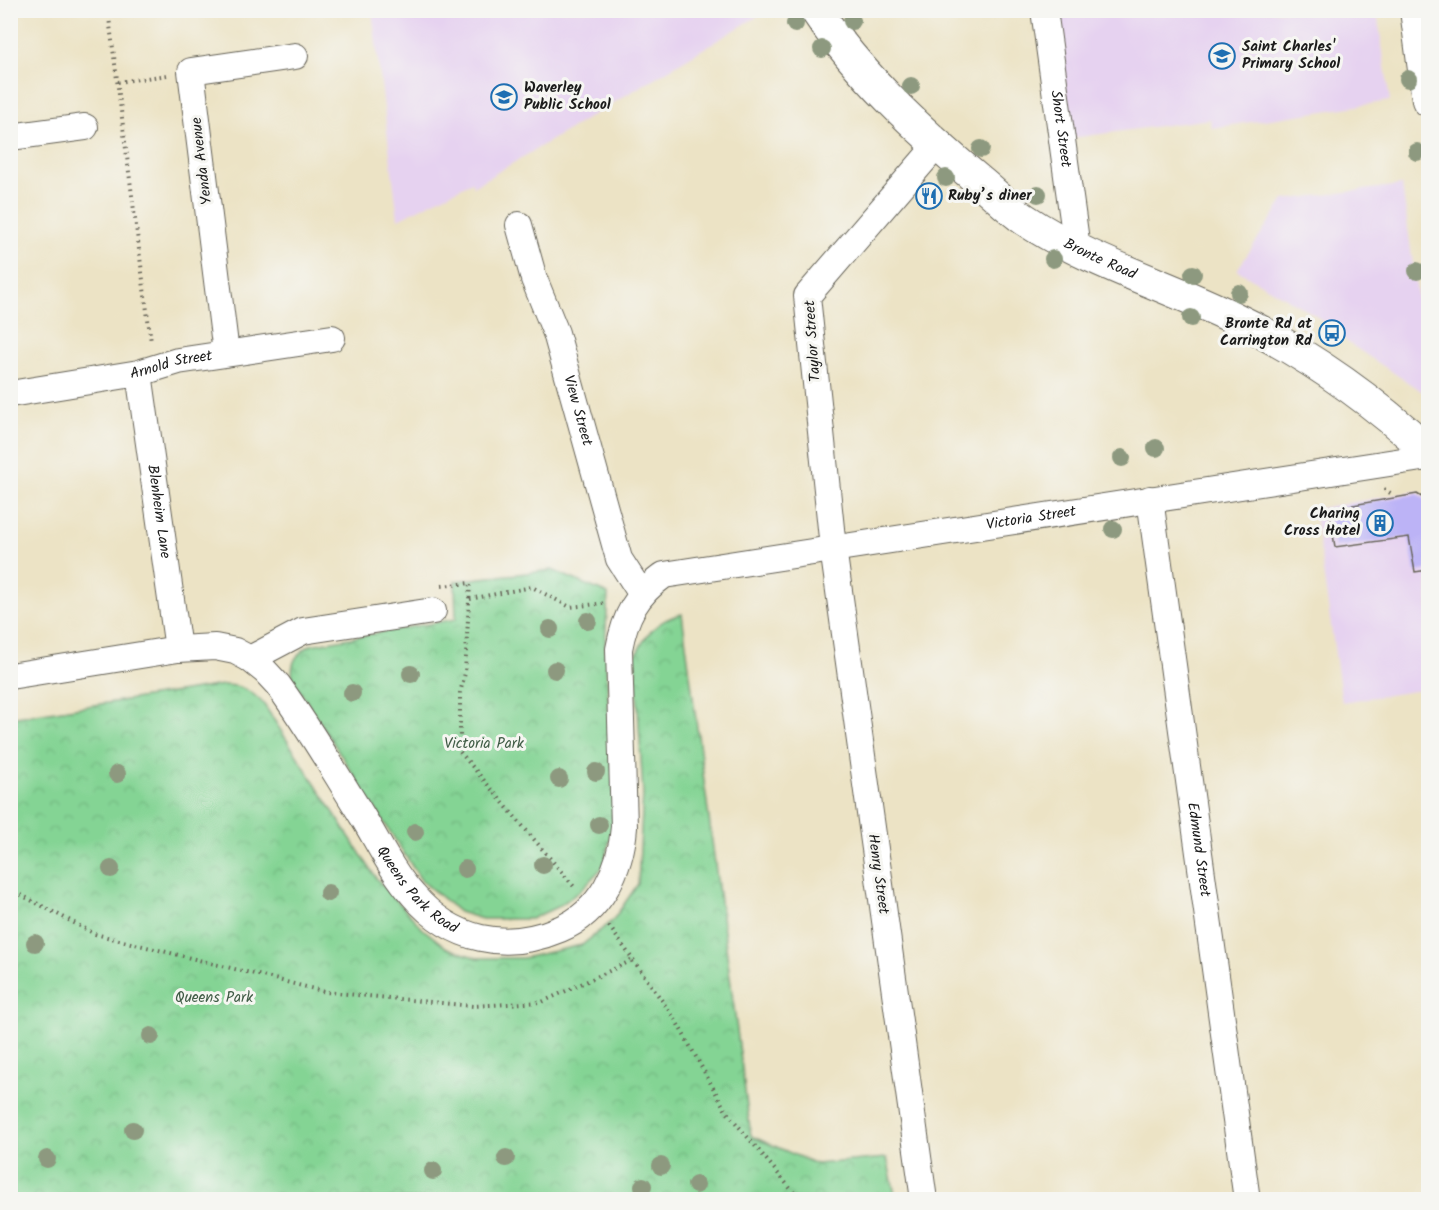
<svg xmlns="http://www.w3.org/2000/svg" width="1439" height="1210" viewBox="0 0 1439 1210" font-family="Kalam,sans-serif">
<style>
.built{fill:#e6d2f0}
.park{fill:url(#park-crowns);stroke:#507858;stroke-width:1.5}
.building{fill:#bcb3f6}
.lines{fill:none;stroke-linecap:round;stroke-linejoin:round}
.minor-casing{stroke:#656257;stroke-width:28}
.major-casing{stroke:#656257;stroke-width:34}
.path{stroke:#656257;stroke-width:4;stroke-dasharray:1.5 4.5;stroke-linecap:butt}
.minor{stroke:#fff;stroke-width:26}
.major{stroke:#fff;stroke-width:32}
.tree{fill:#8d997f}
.labels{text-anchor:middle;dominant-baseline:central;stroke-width:6;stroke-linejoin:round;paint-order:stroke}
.poi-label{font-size:15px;font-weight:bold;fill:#1c1c1c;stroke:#f6f6f2;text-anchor:start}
.street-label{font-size:15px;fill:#1c1c1c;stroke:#f6f6f2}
.park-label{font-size:15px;fill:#405c46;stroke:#f6f6f2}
</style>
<defs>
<pattern id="park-crowns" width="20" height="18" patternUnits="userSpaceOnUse" patternTransform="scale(1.5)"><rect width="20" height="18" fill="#84d494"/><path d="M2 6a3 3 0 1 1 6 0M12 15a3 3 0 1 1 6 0" fill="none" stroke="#71b57f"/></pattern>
</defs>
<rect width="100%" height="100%" fill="#f6f6f2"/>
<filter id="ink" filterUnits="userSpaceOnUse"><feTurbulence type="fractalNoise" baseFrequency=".0167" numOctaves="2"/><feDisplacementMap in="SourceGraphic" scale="12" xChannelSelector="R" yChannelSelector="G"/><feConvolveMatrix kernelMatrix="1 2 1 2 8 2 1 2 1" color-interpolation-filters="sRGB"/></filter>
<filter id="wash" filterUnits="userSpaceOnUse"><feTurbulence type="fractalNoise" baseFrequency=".008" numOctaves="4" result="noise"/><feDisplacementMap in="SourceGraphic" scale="24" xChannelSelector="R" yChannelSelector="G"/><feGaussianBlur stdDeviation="1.35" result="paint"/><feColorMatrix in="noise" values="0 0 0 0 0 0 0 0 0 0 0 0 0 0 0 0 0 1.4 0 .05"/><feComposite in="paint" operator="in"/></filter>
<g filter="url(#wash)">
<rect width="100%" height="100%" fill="#ece3c5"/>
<g class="built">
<path d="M 768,10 L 473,187 L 472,182 L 398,219 L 372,11 Z"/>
<path d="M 1054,11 L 1377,11 L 1390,101 L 1211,128 L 1210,119 L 1072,138 Z"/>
<path d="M 1402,185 L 1428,373 L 1428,390 L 1424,393 L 1350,344 L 1315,315 L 1237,270 L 1284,200 Z"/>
<path d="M 1418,491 L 1428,499 L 1428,689 L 1342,702 L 1314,509 Z"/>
</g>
<g class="park">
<path d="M 552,570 L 608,594 L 605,646 L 614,796 L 613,826 L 603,867 L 580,891 L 559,906 L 531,919 L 482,919 L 459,912 L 421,880 L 293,680 C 290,662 296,654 311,645 L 456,619 L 455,581 Z"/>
<path d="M 682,614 L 751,1136 L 816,1164 L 887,1158 L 896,1199 L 11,1199 L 11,718 L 223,685 C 241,685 250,690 263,703 L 376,878 L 423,929 L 447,948 L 477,958 L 523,958 L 582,945 L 613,920 L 638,884 L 643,794 L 635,657 C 646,633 657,620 682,614 Z"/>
</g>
<g id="blocks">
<path class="building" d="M 1417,494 L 1428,501 L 1428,570 L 1415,572 L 1409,537 L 1335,547 L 1329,509 Z"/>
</g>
</g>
<g filter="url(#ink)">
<use href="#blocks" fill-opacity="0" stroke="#656257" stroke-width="1.5"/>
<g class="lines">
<g class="minor-casing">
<g id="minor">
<path id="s1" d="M 1044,10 L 1077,248"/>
<path d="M 10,137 L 85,127"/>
<path id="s2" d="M 519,225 L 534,279 L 556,333 L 619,559 L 641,593"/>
<path d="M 226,353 L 191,71 L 295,56"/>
<path id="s3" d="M 139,373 L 178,649"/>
<path id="s4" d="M 10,394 L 139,373 L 178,361 L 332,338"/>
<path id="s5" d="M 1150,499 L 1247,1200"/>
<path d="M 250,659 L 303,631 L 433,611"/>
<path id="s6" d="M 10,676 L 178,649 L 215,647 L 235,651 L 250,659 L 265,671 L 278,685 C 309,728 336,774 364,819 C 379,844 393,873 413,895 C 452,941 505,952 560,929 C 601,912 621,869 624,827 L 619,649 C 625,616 636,595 664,575 L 1428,457"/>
<path d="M 924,1200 L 833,548 L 807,296 L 937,145"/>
</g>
</g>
<g class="major-casing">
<g id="major">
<path id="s7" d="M 816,10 C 859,75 920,131 979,181 C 994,193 1008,208 1024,219 C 1088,262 1165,284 1234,318 C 1303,351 1371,399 1428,451"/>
<path d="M 1416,10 L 1428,100"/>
</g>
</g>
<g class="path">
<path d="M 108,10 L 151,342"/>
<path d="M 118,82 L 168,75"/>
<path d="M 1384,489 L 1392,494"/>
<path d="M 442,586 L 470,583 L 465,673 L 460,693 L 460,752 L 576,889"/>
<path d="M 470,599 L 532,587 L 570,607 L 607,603"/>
<path d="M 10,889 L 95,934 L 326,992 L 473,1006 L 542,1002 L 633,960"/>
<path d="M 609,926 L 675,1019 L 726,1111 L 800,1200"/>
</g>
<use href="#minor" class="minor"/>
<use href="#major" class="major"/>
</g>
<g class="tree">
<circle cx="852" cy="21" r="9"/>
<circle cx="795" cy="24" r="9"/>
<circle cx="822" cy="49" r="9"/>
<circle cx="1408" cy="79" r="9"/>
<circle cx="911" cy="86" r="9"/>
<circle cx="981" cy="149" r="9"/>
<circle cx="1417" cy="152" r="9"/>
<circle cx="946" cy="178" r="9"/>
<circle cx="1038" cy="194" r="9"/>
<circle cx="1053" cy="259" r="9"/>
<circle cx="1417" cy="271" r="9"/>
<circle cx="1193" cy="274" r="9"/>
<circle cx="1239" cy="293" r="9"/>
<circle cx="1191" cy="318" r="9"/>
<circle cx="1156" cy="448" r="9"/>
<circle cx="1122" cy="458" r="9"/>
<circle cx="1113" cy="529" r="9"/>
<circle cx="588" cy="621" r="9"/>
<circle cx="550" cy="629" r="9"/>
<circle cx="555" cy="670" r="9"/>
<circle cx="411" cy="674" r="9"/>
<circle cx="352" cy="693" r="9"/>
<circle cx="596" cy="772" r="9"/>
<circle cx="117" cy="774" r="9"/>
<circle cx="559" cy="779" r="9"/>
<circle cx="599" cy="825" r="9"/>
<circle cx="415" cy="832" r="9"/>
<circle cx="543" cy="865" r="9"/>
<circle cx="111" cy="869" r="9"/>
<circle cx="465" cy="869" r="9"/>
<circle cx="328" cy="893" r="9"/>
<circle cx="35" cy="943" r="9"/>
<circle cx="151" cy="1036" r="9"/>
<circle cx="133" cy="1130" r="9"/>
<circle cx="506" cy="1158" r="9"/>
<circle cx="47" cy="1159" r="9"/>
<circle cx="661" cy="1166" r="9"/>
<circle cx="433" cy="1171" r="9"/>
<circle cx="696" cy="1185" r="9"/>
<circle cx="643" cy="1186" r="9"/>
</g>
</g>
<defs>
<g id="school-ring" transform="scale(1.35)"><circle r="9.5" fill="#f6f6f2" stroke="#1f6fb2" stroke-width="1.5"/><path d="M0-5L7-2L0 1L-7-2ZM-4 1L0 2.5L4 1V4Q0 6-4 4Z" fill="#1f6fb2"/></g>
<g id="restaurant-ring" transform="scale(1.35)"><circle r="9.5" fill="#f6f6f2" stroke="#1f6fb2" stroke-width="1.5"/><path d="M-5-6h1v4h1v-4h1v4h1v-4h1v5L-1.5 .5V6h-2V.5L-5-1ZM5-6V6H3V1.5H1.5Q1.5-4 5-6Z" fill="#1f6fb2"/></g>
<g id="bus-ring" transform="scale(1.35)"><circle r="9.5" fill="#f6f6f2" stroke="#1f6fb2" stroke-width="1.5"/><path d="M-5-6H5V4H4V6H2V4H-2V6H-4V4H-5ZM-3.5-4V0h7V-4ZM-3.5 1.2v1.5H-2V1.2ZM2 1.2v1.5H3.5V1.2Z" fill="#1f6fb2"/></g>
<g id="building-ring" transform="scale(1.35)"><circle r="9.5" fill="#f6f6f2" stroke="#1f6fb2" stroke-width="1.5"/><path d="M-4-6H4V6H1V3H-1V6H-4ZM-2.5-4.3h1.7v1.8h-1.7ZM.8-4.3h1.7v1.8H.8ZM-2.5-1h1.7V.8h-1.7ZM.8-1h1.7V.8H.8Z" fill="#1f6fb2"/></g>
</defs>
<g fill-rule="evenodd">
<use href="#school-ring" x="1222" y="56"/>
<use href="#school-ring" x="504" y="97"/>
<use href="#restaurant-ring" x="929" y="196"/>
<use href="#bus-ring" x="1332" y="333"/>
<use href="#building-ring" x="1380" y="523"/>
</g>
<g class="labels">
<g class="poi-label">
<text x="1242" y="47">Saint Charles'<tspan x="1242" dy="17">Primary School</tspan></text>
<text x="524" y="88">Waverley<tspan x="524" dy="17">Public School</tspan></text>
<text x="948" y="196">Ruby’s diner</text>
<text x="1312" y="324" text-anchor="end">Bronte Rd at<tspan x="1312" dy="17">Carrington Rd</tspan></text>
<text x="1360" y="514" text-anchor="end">Charing<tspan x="1360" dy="17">Cross Hotel</tspan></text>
</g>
<g class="street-label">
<text stroke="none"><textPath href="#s1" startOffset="120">Short Street</textPath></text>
<text transform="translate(202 161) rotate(-97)">Yenda Avenue</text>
<text stroke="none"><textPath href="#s7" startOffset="382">Bronte Road</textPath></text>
<text transform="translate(813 341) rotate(-94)">Taylor Street</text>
<text stroke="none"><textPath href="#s4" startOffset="164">Arnold Street</textPath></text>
<text stroke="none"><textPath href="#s2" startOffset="195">View Street</textPath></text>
<text stroke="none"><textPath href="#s3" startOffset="140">Blenheim Lane</textPath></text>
<text stroke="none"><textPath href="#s6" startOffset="1461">Victoria Street</textPath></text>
<text stroke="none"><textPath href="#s5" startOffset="354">Edmund Street</textPath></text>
<text transform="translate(878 874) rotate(82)">Henry Street</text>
<text stroke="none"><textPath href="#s6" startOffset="532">Queens Park Road</textPath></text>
</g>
<g class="park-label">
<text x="484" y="744">Victoria Park</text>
<text x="214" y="998">Queens Park</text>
</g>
</g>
<rect width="1439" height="1210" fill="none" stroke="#f6f6f2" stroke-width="36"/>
</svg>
